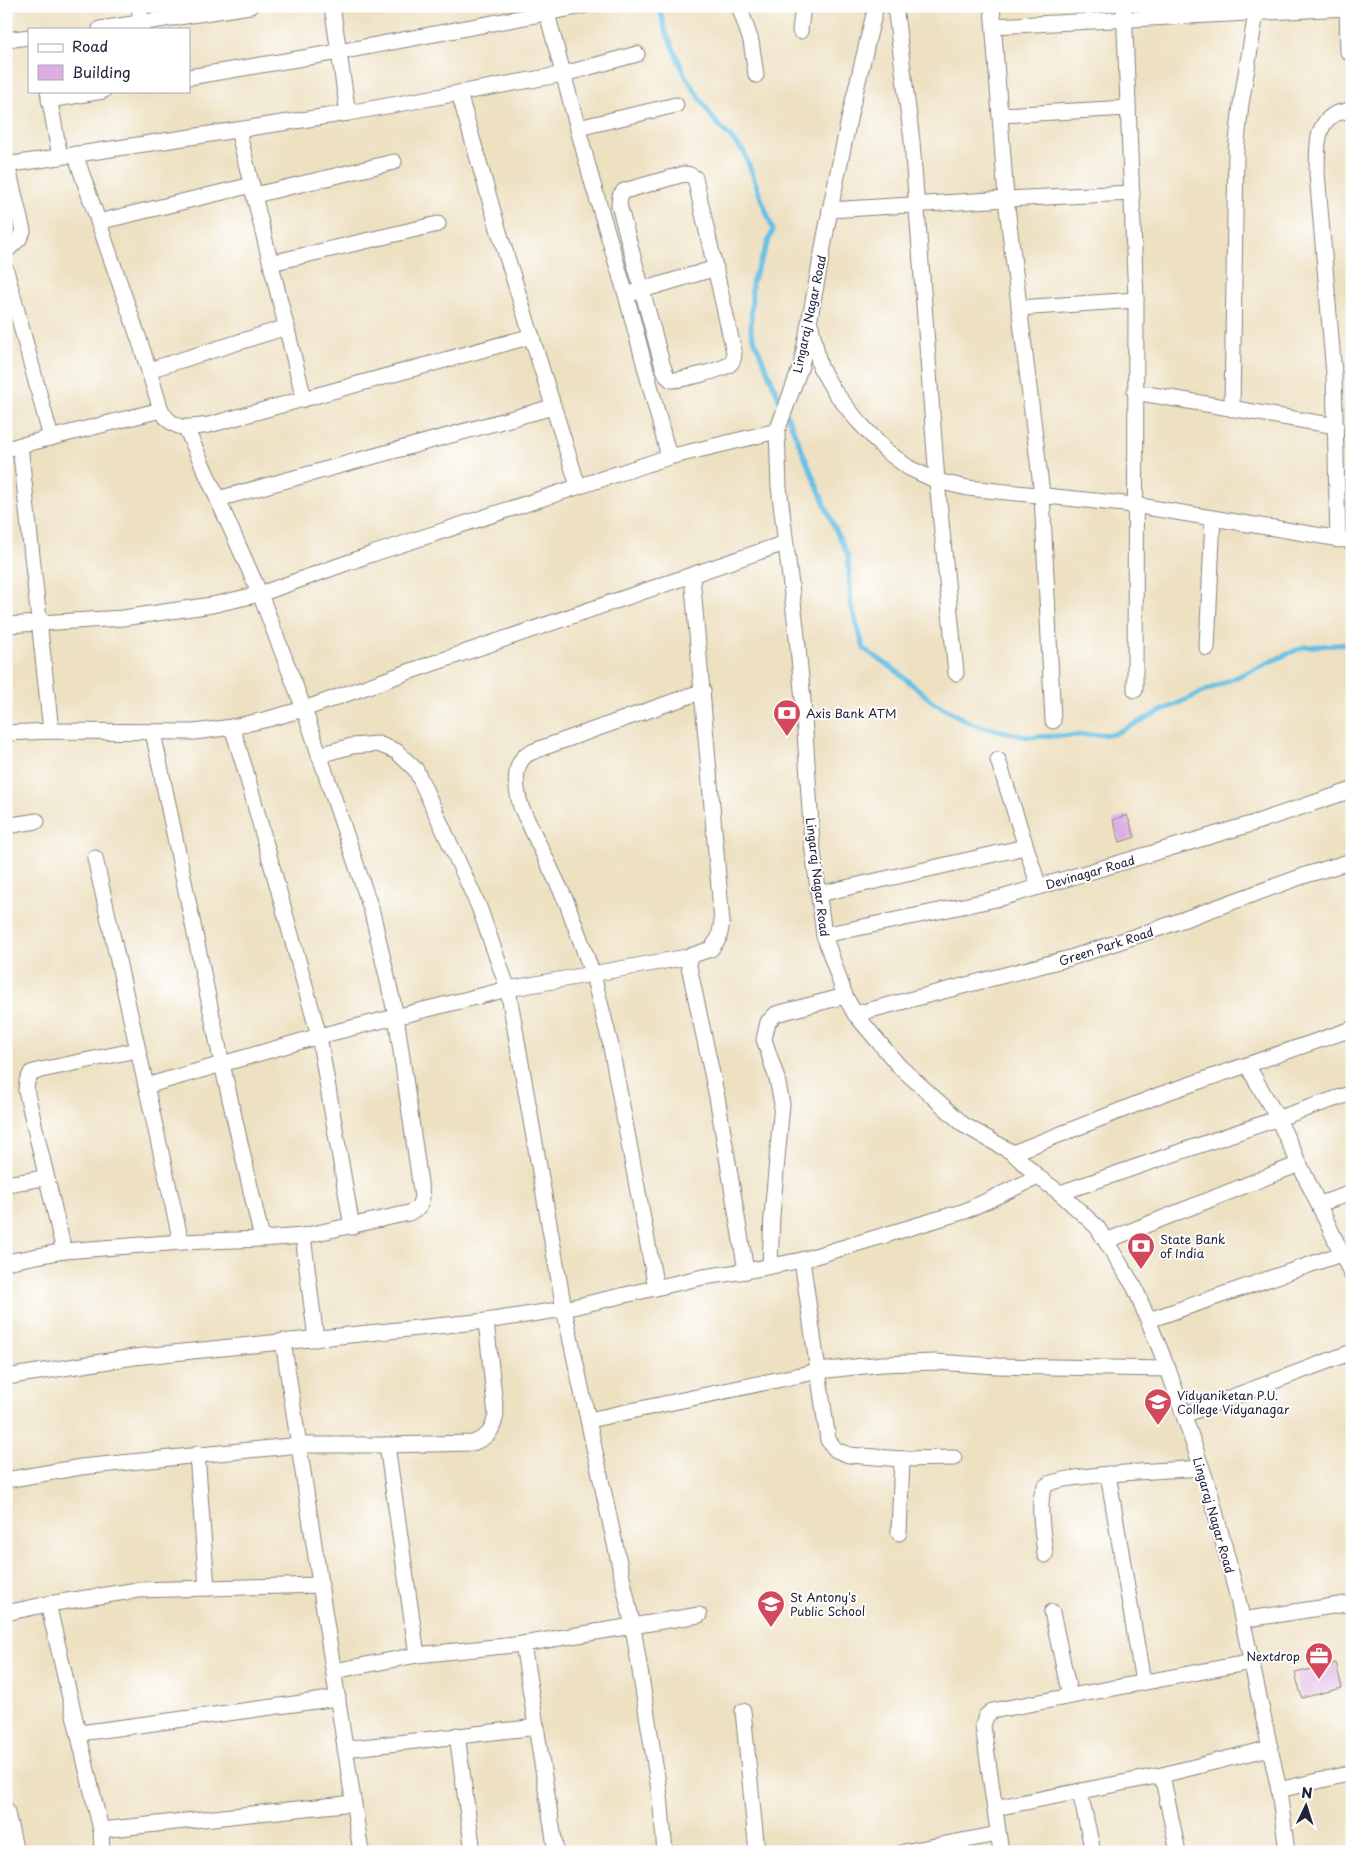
<svg xmlns="http://www.w3.org/2000/svg" width="1358" height="1858" viewBox="0 0 1358 1858" font-family="'Playpen Sans',sans-serif">
<style>
.lines{fill:none;stroke-linecap:round;stroke-linejoin:round}
.stream{stroke:#67c0e4;stroke-width:5}
.building{fill:#dcafe3}
.minor-casing{stroke:#88827e;stroke-width:17}
.minor{stroke:#fff;stroke-width:15}
.labels{text-anchor:middle;dominant-baseline:central;stroke-width:4;stroke-linejoin:round;paint-order:stroke}
.street-label{font-size:12px;fill:#22223b;stroke:#fff}
.poi-label{font-size:12px;fill:#22223b;stroke:#fff;text-anchor:start}
</style>
<rect width="100%" height="100%" fill="#fff"/>
<filter id="ink" filterUnits="userSpaceOnUse"><feTurbulence type="fractalNoise" baseFrequency=".02" numOctaves="2"/><feDisplacementMap in="SourceGraphic" scale="10" xChannelSelector="R" yChannelSelector="G"/><feConvolveMatrix kernelMatrix="1 2 1 2 8 2 1 2 1" color-interpolation-filters="sRGB"/></filter>
<filter id="wash" filterUnits="userSpaceOnUse"><feTurbulence type="fractalNoise" baseFrequency=".0096" numOctaves="4" result="noise"/><feDisplacementMap in="SourceGraphic" scale="20" xChannelSelector="R" yChannelSelector="G"/><feGaussianBlur stdDeviation="1.12" result="paint"/><feColorMatrix in="noise" values="0 0 0 0 0 0 0 0 0 0 0 0 0 0 0 0 0 1.4 0 .05"/><feComposite in="paint" operator="in"/></filter>
<g filter="url(#wash)">
<rect width="100%" height="100%" fill="#eee1c2"/>
<g class="lines">
<g class="stream">
<path d="M 659,6 L 665,30 L 686,77 L 714,120 L 744,152 L 773,230 L 752,282 L 751,332 L 782,405"/>
<path d="M 787,415 L 833,524 L 848,556 L 851,604 L 864,649 L 895,670 L 933,702 L 972,724 L 1027,737 L 1114,734 L 1161,711 L 1303,647 L 1352,644"/>
</g>
</g>
<g id="blocks">
<g class="building">
<path d="M 1127,815 L 1135,837 L 1120,842 L 1113,820 Z"/>
<path d="M 1336,1663 L 1342,1688 L 1302,1698 L 1295,1673 Z"/>
</g>
</g>
</g>
<g filter="url(#ink)">
<use href="#blocks" fill-opacity="0" stroke="#88827e" stroke-width="1"/>
<g class="lines">
<g class="minor-casing">
<g id="minor">
<path d="M 139,6 L 142,29"/>
<path d="M 332,6 L 348,113"/>
<path d="M 545,6 L 592,181 L 626,295 L 669,457"/>
<path d="M 739,6 L 751,41 L 756,75"/>
<path d="M 876,6 L 851,110 L 830,210 L 801,366 L 777,431 L 779,487 L 796,627 L 803,700 L 812,843 L 824,935 L 845,996 L 855,1014 L 899,1066 L 964,1125 L 1013,1153 L 1038,1177 L 1060,1193 L 1097,1227 L 1135,1288 L 1168,1369 L 1210,1492 L 1237,1595 L 1270,1748 L 1279,1790 L 1287,1852"/>
<path d="M 895,6 L 912,141 L 937,481 L 956,673"/>
<path d="M 992,6 L 1006,199 L 1042,494 L 1053,721"/>
<path d="M 1124,6 L 1136,300 L 1135,690"/>
<path d="M 1347,6 L 1348,52"/>
<path d="M 994,26 L 1347,8"/>
<path d="M 100,29 L 250,6"/>
<path d="M 800,31 L 803,6"/>
<path d="M 6,40 L 29,37"/>
<path d="M 189,77 L 339,52 L 583,6"/>
<path d="M 48,91 L 60,157"/>
<path d="M 459,93 L 497,225 L 578,486"/>
<path d="M 49,100 L 103,91"/>
<path d="M 1000,115 L 1128,108"/>
<path d="M 578,128 L 676,105"/>
<path d="M 238,130 L 304,399"/>
<path d="M 75,154 L 140,342 L 161,410 C 174,432 187,428 209,425 L 532,336"/>
<path d="M 6,160 L 23,231 L 19,239 L 6,251"/>
<path d="M 6,165 L 348,113 L 564,74 L 637,54"/>
<path d="M 684,174 L 690,175 L 695,178 L 734,352 C 734,356 734,361 730,364 C 722,370 682,380 671,380 L 667,376 L 663,367 L 619,205 L 620,196 L 624,191 Z"/>
<path d="M 255,195 L 394,162"/>
<path d="M 830,210 L 1006,199 L 1132,193"/>
<path d="M 98,222 L 252,185"/>
<path d="M 271,263 L 438,224"/>
<path d="M 6,270 L 51,438"/>
<path d="M 632,293 L 716,268"/>
<path d="M 1019,308 L 1136,300"/>
<path d="M 811,326 L 820,367 L 834,391 L 857,420 L 885,450 L 909,468 L 937,481 L 968,488 L 1134,505 L 1352,541"/>
<path d="M 149,370 L 287,327"/>
<path d="M 1135,392 L 1336,426"/>
<path d="M 1232,409 L 1236,151 L 1241,104 L 1256,13"/>
<path d="M 20,445 L 51,731"/>
<path d="M 6,449 L 161,410"/>
<path d="M 218,499 L 553,407"/>
<path d="M 1338,540 L 1334,374 L 1317,173 C 1318,153 1314,127 1333,115 C 1338,112 1346,111 1352,110"/>
<path d="M 6,625 L 123,618 L 212,605 L 260,594 L 372,554 L 669,457 L 777,431"/>
<path d="M 1207,648 L 1213,518"/>
<path d="M 232,727 L 245,769 L 319,1036 L 352,1227"/>
<path d="M 153,732 L 222,1064 L 262,1239"/>
<path d="M 6,733 L 51,731 L 195,732 L 232,727 L 268,719 L 304,709 L 408,672 L 785,543"/>
<path d="M 319,755 L 352,746 L 378,744 L 396,751 L 416,770 L 479,907 L 508,989 L 564,1309 L 633,1627 L 660,1796 L 665,1852"/>
<path d="M 998,760 L 1039,887"/>
<path d="M 6,826 L 37,821"/>
<path d="M 95,858 L 181,1242"/>
<path d="M 819,894 L 1025,847"/>
<path d="M 824,935 L 1001,898 L 1251,824 L 1352,790"/>
<path d="M 687,957 L 717,1097 L 746,1271"/>
<path d="M 855,1014 L 1070,958 L 1160,928 L 1306,875 L 1352,861"/>
<path d="M 1247,1065 L 1277,1117 L 1352,1275"/>
<path d="M 146,1086 L 319,1036 L 508,989 L 687,957 L 711,949 L 719,938 L 722,922 L 692,576"/>
<path d="M 1013,1153 L 1162,1094 L 1352,1029"/>
<path d="M 6,1184 L 45,1178"/>
<path d="M 1060,1193 L 1352,1093"/>
<path d="M 1319,1204 L 1352,1193"/>
<path d="M 303,1236 L 316,1339"/>
<path d="M 1106,1241 L 1299,1164"/>
<path d="M 64,1251 L 26,1090 L 27,1081 L 31,1073 L 41,1070 L 137,1050"/>
<path d="M 802,1260 L 828,1440 L 836,1450 L 849,1455 L 902,1459 L 954,1458"/>
<path d="M 6,1262 L 64,1251 L 181,1242 L 262,1239 L 303,1236 L 409,1213 L 419,1207 L 422,1197 L 396,1016 L 372,912 L 304,709 L 260,594 L 186,428"/>
<path d="M 770,1266 L 772,1215 L 782,1104 L 777,1079 L 764,1039 L 768,1022 L 776,1014 L 845,996"/>
<path d="M 656,1288 L 610,1042 L 593,975 L 567,903 L 521,807 C 517,793 512,769 524,757 C 528,753 537,750 542,748 L 703,691"/>
<path d="M 1149,1320 L 1341,1254"/>
<path d="M 283,1341 L 361,1852"/>
<path d="M 6,1377 L 134,1357 L 486,1321 L 564,1309 L 703,1277 L 746,1271 L 802,1260 L 965,1211 L 1038,1177"/>
<path d="M 1184,1415 L 1352,1352"/>
<path d="M 589,1420 L 819,1371 L 882,1364 L 935,1362 L 997,1366 L 1168,1369"/>
<path d="M 387,1445 L 417,1655"/>
<path d="M 197,1454 L 207,1588"/>
<path d="M 1108,1474 L 1143,1682"/>
<path d="M 6,1480 L 81,1467 L 300,1445 L 387,1445 L 473,1443 C 489,1436 492,1432 496,1415 L 486,1321"/>
<path d="M 899,1533 L 902,1459"/>
<path d="M 1045,1555 C 1044,1539 1036,1499 1045,1487 C 1053,1474 1180,1470 1202,1468"/>
<path d="M 48,1604 L 101,1830 L 102,1852"/>
<path d="M 1052,1612 L 1070,1696"/>
<path d="M 6,1613 L 48,1604 L 138,1590 L 321,1585"/>
<path d="M 1242,1620 L 1352,1603"/>
<path d="M 334,1671 L 417,1655 L 523,1644"/>
<path d="M 743,1711 L 757,1852"/>
<path d="M 80,1733 L 338,1698"/>
<path d="M 457,1735 L 473,1852"/>
<path d="M 345,1749 L 537,1727"/>
<path d="M 1162,1775 L 1178,1852"/>
<path d="M 1279,1790 L 1352,1773"/>
<path d="M 1080,1792 L 1093,1852"/>
<path d="M 995,1808 L 1162,1775 L 1270,1748"/>
<path d="M 6,1809 L 16,1852"/>
<path d="M 101,1830 L 354,1803"/>
<path d="M 556,1852 L 523,1644 L 699,1615"/>
<path d="M 904,1852 L 998,1834"/>
<path d="M 1001,1852 L 983,1726 L 986,1716 L 992,1711 L 1252,1662"/>
</g>
</g>
<use href="#minor" class="minor"/>
</g>
</g>
<defs>
<g id="bank-pin" transform="scale(1.4375)"><path d="M0 17L-7.5 6A9.5 9.5 0 1 1 7.5 6Z" fill="#d1495b" stroke="#fff"/><path d="M-6-4H6V4H-6ZM0-2.3a2.3 2.3 0 1 0 0 4.6a2.3 2.3 0 1 0 0-4.6Z" fill="#fff"/></g>
<g id="university-pin" transform="scale(1.4375)"><path d="M0 17L-7.5 6A9.5 9.5 0 1 1 7.5 6Z" fill="#d1495b" stroke="#fff"/><path d="M0-5L7-2L0 1L-7-2ZM-4 1L0 2.5L4 1V4Q0 6-4 4Z" fill="#fff"/></g>
<g id="school-pin" transform="scale(1.4375)"><path d="M0 17L-7.5 6A9.5 9.5 0 1 1 7.5 6Z" fill="#d1495b" stroke="#fff"/><path d="M0-5L7-2L0 1L-7-2ZM-4 1L0 2.5L4 1V4Q0 6-4 4Z" fill="#fff"/></g>
<g id="office-pin" transform="scale(1.4375)"><path d="M0 17L-7.5 6A9.5 9.5 0 1 1 7.5 6Z" fill="#d1495b" stroke="#fff"/><path d="M-6-3h4V-5.5h4V-3h4V5H-6ZM-1-4.5V-3h2v-1.5ZM-6 0V1H6V0Z" fill="#fff"/></g>
</defs>
<g fill-rule="evenodd">
<use href="#bank-pin" x="787" y="713"/>
<use href="#bank-pin" x="1141" y="1246"/>
<use href="#university-pin" x="1158" y="1402"/>
<use href="#school-pin" x="771" y="1604"/>
<use href="#office-pin" x="1319" y="1656"/>
</g>
<g class="labels">
<g class="street-label">
<text transform="translate(809 314) rotate(-78)">Lingaraj Nagar Road</text>
<text transform="translate(1090 872) rotate(-16)">Devinagar Road</text>
<text transform="translate(818 877) rotate(83)">Lingaraj Nagar Road</text>
<text transform="translate(1106 946) rotate(-18)">Green Park Road</text>
<text transform="translate(1214 1515) rotate(74)">Lingaraj Nagar Road</text>
</g>
<g class="poi-label">
<text x="806" y="713">Axis Bank ATM</text>
<text x="1160" y="1239">State Bank<tspan x="1160" dy="14">of India</tspan></text>
<text x="1177" y="1395">Vidyaniketan P.U.<tspan x="1177" dy="14">College Vidyanagar</tspan></text>
<text x="790" y="1597">St Antony's<tspan x="790" dy="14">Public School</tspan></text>
<text x="1300" y="1656" text-anchor="end">Nextdrop</text>
</g>
</g>
<rect width="1358" height="1858" fill="none" stroke="#fff" stroke-width="25"/>
<rect x="28" y="28" width="162" height="65" fill="#ffffff" stroke="#a7a7b1"/>
<rect x="38" y="44" width="25" height="8" fill="#ffffff" stroke="#a7a7b1"/>
<text x="72" y="52" font-size="15" fill="#22223b">Road</text>
<rect x="38" y="65" width="25" height="15" fill="#dcafe3" stroke="#a7a7b1"/>
<text x="72" y="78" font-size="15" fill="#22223b">Building</text>
<g transform="translate(1306 1806) rotate(4)" stroke="#ffffff" stroke-width="4" paint-order="stroke">
<path d="M0-4L9 19L0 12L-9 19Z" fill="#22223b"/>
<text y="-8" font-size="14" font-weight="bold" text-anchor="middle" fill="#22223b">N</text>
</g>
</svg>
